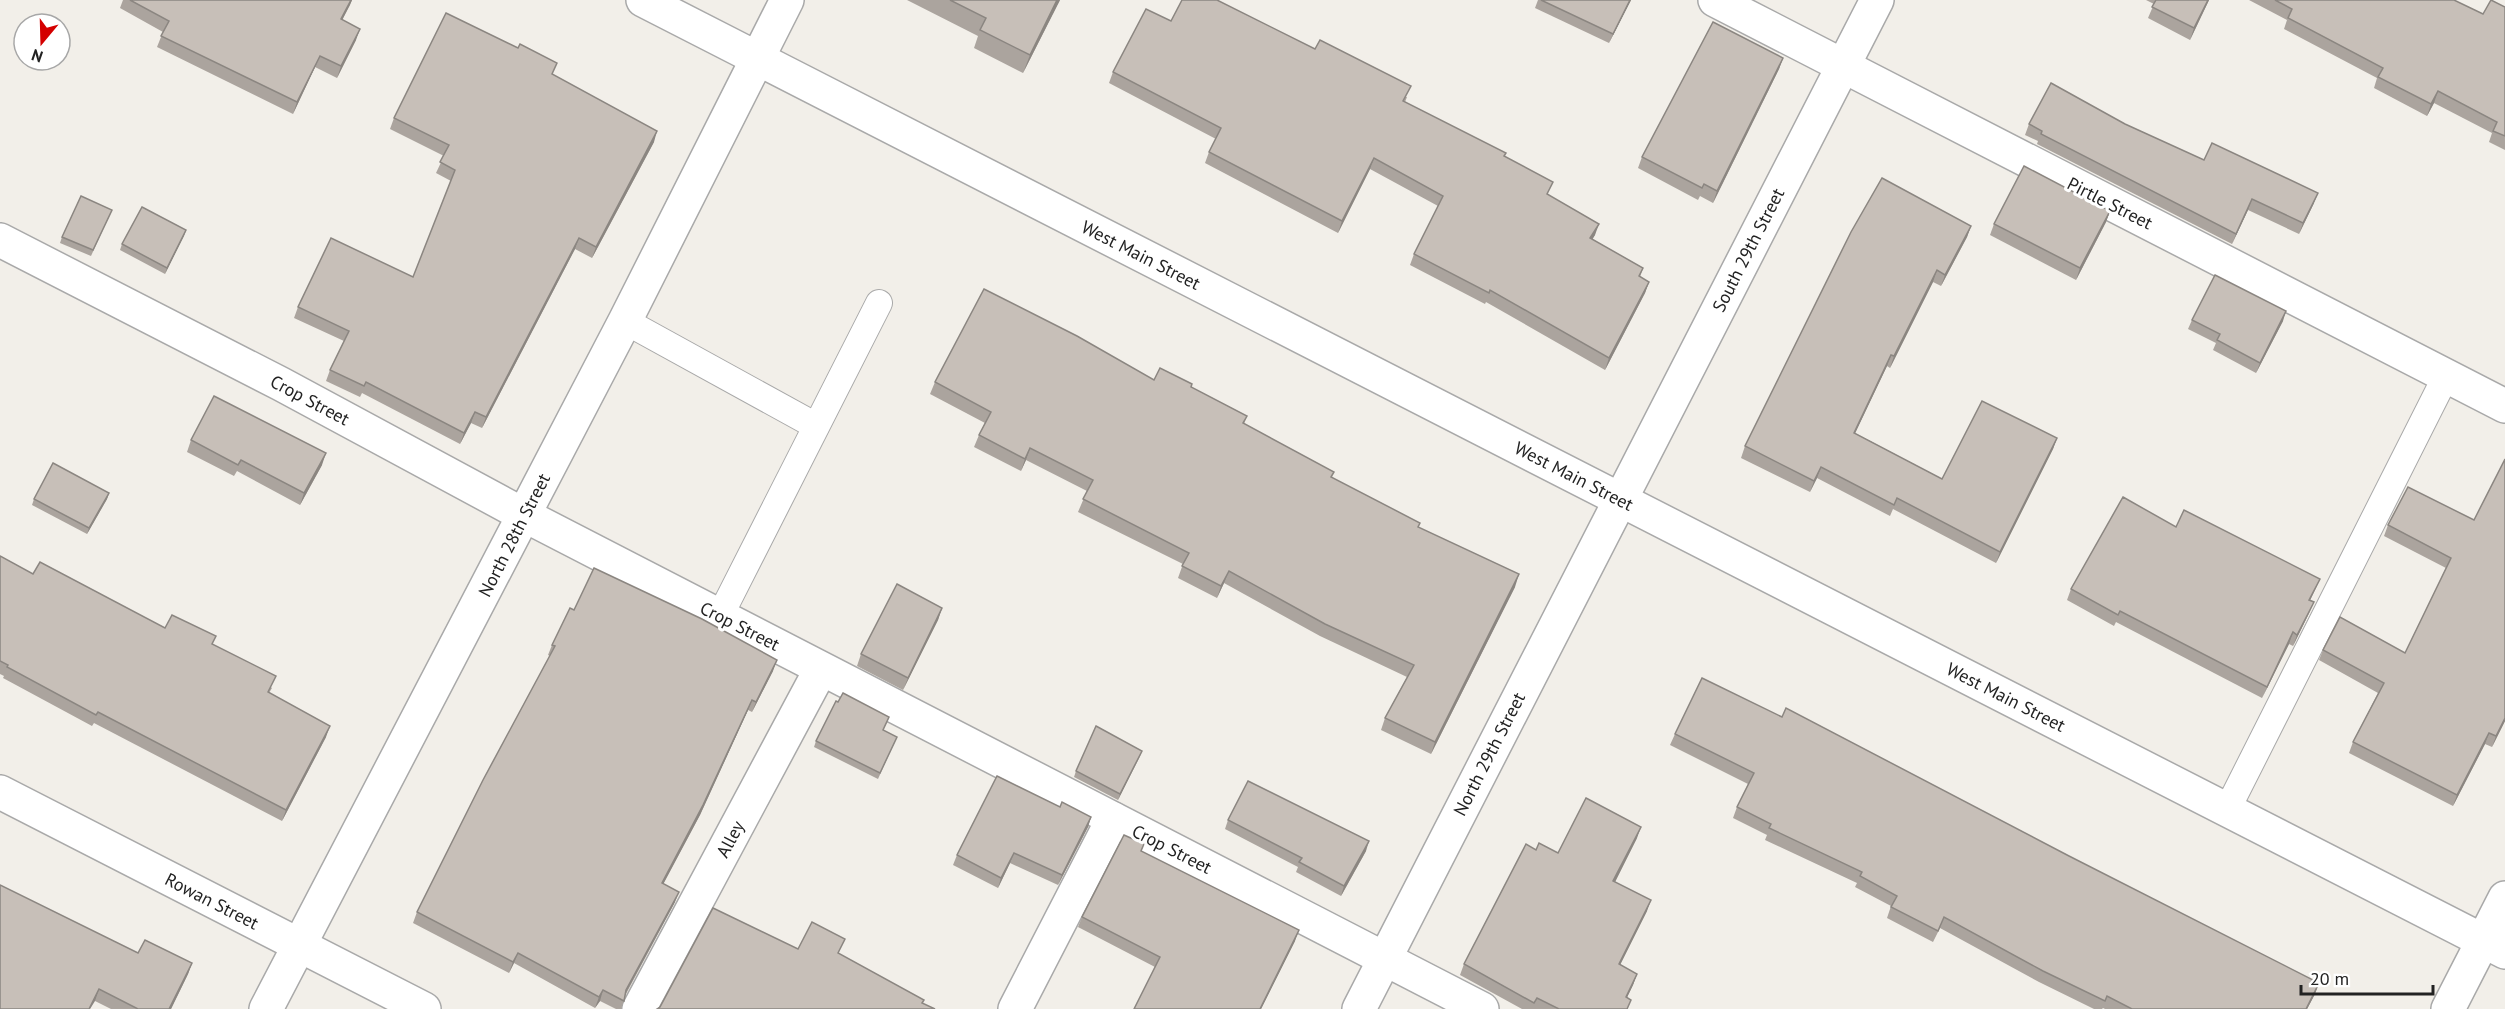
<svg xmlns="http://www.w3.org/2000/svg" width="2505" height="1009" viewBox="0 0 2505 1009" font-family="'PT Sans',sans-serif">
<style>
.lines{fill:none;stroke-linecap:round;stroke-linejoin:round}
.service-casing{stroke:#a9a9a9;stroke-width:28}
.minor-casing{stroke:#a9a9a9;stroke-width:36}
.service{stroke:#fff;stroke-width:26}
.minor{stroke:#fff;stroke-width:33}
.wall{fill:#aba49e}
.shaded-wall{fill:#8b8681}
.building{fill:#c7bfb8;stroke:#8b8681;stroke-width:1.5}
.labels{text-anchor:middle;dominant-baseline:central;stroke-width:6;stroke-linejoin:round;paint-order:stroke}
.street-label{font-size:18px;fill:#222;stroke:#fff}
</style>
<rect width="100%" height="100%" fill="#f2efe9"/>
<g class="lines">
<g class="service-casing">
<g id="service">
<path d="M 625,321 L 816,426"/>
<path d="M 720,616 L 879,303"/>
<path d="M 2227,810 L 2446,376"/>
</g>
</g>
<g class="minor-casing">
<g id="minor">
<path d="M 643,0 L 2505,952"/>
<path d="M 1715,0 L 2505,406"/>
<path d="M 0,240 L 281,384 L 524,515 L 1482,1009"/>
<path d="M 0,792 L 424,1009"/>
<path d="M 266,1009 L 625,321 L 787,0"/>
<path d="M 639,1009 L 821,669"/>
<path d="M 1015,1009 L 1113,819"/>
<path d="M 1359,1009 L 1877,0"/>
<path d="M 2448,1009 L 2505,898"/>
</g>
</g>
<use href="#service" class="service"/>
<use href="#minor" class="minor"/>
</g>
<g class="wall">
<path d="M 123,0 L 352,0 L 342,20 L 356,40 L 337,78 L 315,67 L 293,114 L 157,47 L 163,32 L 120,8 Z"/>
<path d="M 907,0 L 1060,0 L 1023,73 L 974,48 L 978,36 Z"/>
<path d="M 1538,0 L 1631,0 L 1609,43 L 1535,8 Z"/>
<path d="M 2146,0 L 2209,0 L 2190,40 L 2148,18 L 2154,4 Z"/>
<path d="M 2249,0 L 2454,0 L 2483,14 L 2505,7 L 2505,150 L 2489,142 L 2492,133 L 2434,103 L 2427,116 L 2374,88 L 2377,78 L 2284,29 L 2287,20 Z"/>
<path d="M 1171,21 L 1407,97 L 1405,102 L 1505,156 L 1595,235 L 1592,239 L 1643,268 L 1640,277 L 1649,282 L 1645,293 L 1605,370 L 1486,302 L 1485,304 L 1410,265 L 1414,254 L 1438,206 L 1370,169 L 1338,233 L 1205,163 L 1209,152 L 1216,139 L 1109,83 L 1113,72 Z"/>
<path d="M 1783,58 L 1779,69 L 1713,203 L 1700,196 L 1698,200 L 1638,168 L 1642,157 Z"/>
<path d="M 553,75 L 654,142 L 592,258 L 575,249 L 482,428 L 471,423 L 460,444 L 362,393 L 360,397 L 326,381 L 330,370 L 344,341 L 294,318 L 298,307 L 413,277 L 451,181 L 436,173 L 444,156 L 390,129 L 394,118 Z"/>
<path d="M 2029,124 L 2125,124 L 2204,160 L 2314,203 L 2299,234 L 2248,210 L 2232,244 L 2037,144 L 2038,141 L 2025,135 Z"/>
<path d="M 112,210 L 91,256 L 60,243 L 62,237 Z"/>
<path d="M 2110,211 L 2106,222 L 2076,280 L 1990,235 L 1994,224 Z"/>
<path d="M 1971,226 L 1967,237 L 1941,286 L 1933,282 L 1890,368 L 1887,366 L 1855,433 L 1942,479 L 2057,438 L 2053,449 L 1996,563 L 1893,509 L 1890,516 L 1817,478 L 1810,492 L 1741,458 L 1745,446 Z"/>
<path d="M 186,230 L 165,274 L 120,250 L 122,244 Z"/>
<path d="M 2192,320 L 2283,321 L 2256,373 L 2213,350 L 2216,343 L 2188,329 Z"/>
<path d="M 1154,380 L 1191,387 L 1247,416 L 1244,424 L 1331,478 L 1418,528 L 1515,587 L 1431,754 L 1381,730 L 1385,718 L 1407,677 L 1320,636 L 1224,583 L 1217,598 L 1178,578 L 1183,564 L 1078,512 L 1087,491 L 1026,460 L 1021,471 L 974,447 L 979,435 L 985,423 L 930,394 L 935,382 Z"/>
<path d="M 191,440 L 322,465 L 300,505 L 237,471 L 234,476 L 187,452 Z"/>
<path d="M 109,493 L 107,499 L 87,534 L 32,505 L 34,499 Z"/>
<path d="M 2474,520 L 2505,721 L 2492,747 L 2485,744 L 2453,806 L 2349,753 L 2353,742 L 2378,693 L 2319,660 L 2323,650 L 2405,653 L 2446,568 L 2384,536 L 2388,525 Z"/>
<path d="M 2176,527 L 2320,579 L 2310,600 L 2314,602 L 2309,613 L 2293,646 L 2289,644 L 2262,698 L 2116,622 L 2114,626 L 2067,600 L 2071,589 Z"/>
<path d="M 0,556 L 33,574 L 165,628 L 213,645 L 272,688 L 269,693 L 326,737 L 282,821 L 94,723 L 92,726 L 3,678 L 4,676 L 0,674 Z"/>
<path d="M 942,608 L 938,620 L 903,690 L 857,666 L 861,654 Z"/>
<path d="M 574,610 L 773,671 L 752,712 L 748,710 L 700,815 L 663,884 L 675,902 L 626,994 L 621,1009 L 616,1009 L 600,1001 L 595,1008 L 514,963 L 509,973 L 413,923 L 417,912 L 550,656 L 548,655 L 552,645 Z"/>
<path d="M 889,717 L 883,730 L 897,737 L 878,779 L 814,747 L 816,741 Z"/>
<path d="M 1675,734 L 2315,994 L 2307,1009 L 2105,1009 L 2103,1008 L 2102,1009 L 2094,1009 L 2039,982 L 1940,928 L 1933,942 L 1887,918 L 1891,906 L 1855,887 L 1857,883 L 1765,840 L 1767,835 L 1733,818 L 1737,807 L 1748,784 L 1670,745 Z"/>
<path d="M 1142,751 L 1118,800 L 1074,777 L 1076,771 Z"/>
<path d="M 1060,807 L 1091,817 L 1088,827 L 1058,885 L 1010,863 L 998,888 L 953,865 L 957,855 Z"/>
<path d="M 1228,820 L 1366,851 L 1341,896 L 1296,872 L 1298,867 L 1225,829 Z"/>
<path d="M 1637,838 L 1615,882 L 1647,911 L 1620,965 L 1637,974 L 1633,985 L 1627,997 L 1628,1009 L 1522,1009 L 1460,975 L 1464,964 L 1536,850 L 1558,853 Z"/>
<path d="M 1144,844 L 1141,851 L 1295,941 L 1261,1009 L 1134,1009 L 1155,967 L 1078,927 L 1082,917 Z"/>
<path d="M 138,953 L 192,963 L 188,974 L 171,1009 L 111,1009 L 95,1001 L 0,1009 Z"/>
</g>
<g class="shaded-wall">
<path d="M 351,0 L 352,0 L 350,5 L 337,30 L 341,19 Z"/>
<path d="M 1057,0 L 1060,0 L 1023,73 L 1030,55 Z"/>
<path d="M 1630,0 L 1631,0 L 1630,2 L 1609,43 L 1613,34 Z"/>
<path d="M 2208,0 L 2209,0 L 2190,40 L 2194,28 Z"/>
<path d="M 360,29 L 356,40 L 337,78 L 341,66 Z"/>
<path d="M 320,56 L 315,67 L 293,114 L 297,102 Z"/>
<path d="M 1783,58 L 1779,69 L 1713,203 L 1717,191 Z"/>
<path d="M 2438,91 L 2434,103 L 2427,116 L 2431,104 Z"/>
<path d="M 657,131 L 654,142 L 592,258 L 596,247 Z"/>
<path d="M 1374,158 L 1370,169 L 1338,233 L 1342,221 Z"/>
<path d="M 2318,193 L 2314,203 L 2299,234 L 2303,223 Z"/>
<path d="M 2252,199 L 2248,210 L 2232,244 L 2236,234 Z"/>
<path d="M 2110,211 L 2106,222 L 2076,280 L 2080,268 Z"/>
<path d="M 1599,224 L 1595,235 L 1586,250 L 1590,238 Z"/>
<path d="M 1971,226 L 1967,237 L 1941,286 L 1945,275 Z"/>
<path d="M 186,230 L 184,236 L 165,274 L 167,268 Z"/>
<path d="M 579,238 L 575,249 L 482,428 L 486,417 Z"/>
<path d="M 1937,270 L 1933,282 L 1890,368 L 1894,356 Z"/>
<path d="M 1649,282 L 1645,293 L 1605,370 L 1609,358 Z"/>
<path d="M 2286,311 L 2283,321 L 2256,373 L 2260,363 Z"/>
<path d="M 1891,355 L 1887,366 L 1850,444 L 1854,433 Z"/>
<path d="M 475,412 L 471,423 L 460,444 L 464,433 Z"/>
<path d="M 2057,438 L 2053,449 L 1996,563 L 2000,552 Z"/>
<path d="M 1030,448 L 1026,460 L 1021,471 L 1025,459 Z"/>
<path d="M 326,453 L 322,465 L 300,505 L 304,493 Z"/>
<path d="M 1821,467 L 1817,478 L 1810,492 L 1814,481 Z"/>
<path d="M 109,493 L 107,499 L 87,534 L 89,528 Z"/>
<path d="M 1229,571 L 1224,583 L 1217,598 L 1221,586 Z"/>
<path d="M 1519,574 L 1515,587 L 1431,754 L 1435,742 Z"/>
<path d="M 2320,579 L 2315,590 L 2305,611 L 2309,600 Z"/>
<path d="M 2314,602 L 2309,613 L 2293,646 L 2297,635 Z"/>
<path d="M 942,608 L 938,620 L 903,690 L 908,678 Z"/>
<path d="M 2293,632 L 2289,644 L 2262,698 L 2267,687 Z"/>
<path d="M 777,660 L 773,671 L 752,712 L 756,702 Z"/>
<path d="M 752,700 L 748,710 L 700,815 L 658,894 L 662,883 Z"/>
<path d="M 2505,718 L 2505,721 L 2492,747 L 2496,736 Z"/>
<path d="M 330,726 L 326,737 L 282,821 L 286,810 Z"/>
<path d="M 2489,733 L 2485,744 L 2453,806 L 2457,795 Z"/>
<path d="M 1142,751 L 1140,756 L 1118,800 L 1120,794 Z"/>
<path d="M 1091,817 L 1088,827 L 1058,885 L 1062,875 Z"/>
<path d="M 1641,827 L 1637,838 L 1610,892 L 1613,881 Z"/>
<path d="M 1369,841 L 1366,851 L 1341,896 L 1344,886 Z"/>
<path d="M 1014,853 L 1010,863 L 998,888 L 1001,878 Z"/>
<path d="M 679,892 L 675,902 L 622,1000 L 626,990 Z"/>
<path d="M 1651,900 L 1647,911 L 1615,975 L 1619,964 Z"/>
<path d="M 1299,930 L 1295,941 L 1261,1009 L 1260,1009 Z"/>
<path d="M 518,953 L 514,963 L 509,973 L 513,962 Z"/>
<path d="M 192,963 L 188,974 L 171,1009 L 169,1009 Z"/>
<path d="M 1637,974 L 1633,985 L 1622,1008 L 1626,997 Z"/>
<path d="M 2319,983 L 2315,994 L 2307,1009 L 2306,1009 Z"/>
<path d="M 99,989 L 95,1001 L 90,1009 L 89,1009 Z"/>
<path d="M 603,990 L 600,1001 L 595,1008 L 599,997 Z"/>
</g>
<g class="building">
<path d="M 130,0 L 351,0 L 341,19 L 360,29 L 341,66 L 320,56 L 297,102 L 161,36 L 169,21 Z"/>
<path d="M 950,0 L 1057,0 L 1030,55 L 980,30 L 986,18 Z"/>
<path d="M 1182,0 L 1217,0 L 1315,49 L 1320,40 L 1411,86 L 1403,101 L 1506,153 L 1504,156 L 1553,182 L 1547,194 L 1599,224 L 1590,238 L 1643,268 L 1639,276 L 1649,282 L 1609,358 L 1490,290 L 1489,293 L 1414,254 L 1443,196 L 1374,158 L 1342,221 L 1209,152 L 1221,128 L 1113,72 L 1146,9 L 1171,21 Z"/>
<path d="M 1541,0 L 1630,0 L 1613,34 Z"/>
<path d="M 2156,0 L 2208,0 L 2194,28 L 2152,7 Z"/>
<path d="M 2275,0 L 2454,0 L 2483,14 L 2491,0 L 2505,7 L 2505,136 L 2493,131 L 2497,122 L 2438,91 L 2431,104 L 2378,77 L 2383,68 L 2288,18 L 2292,9 Z"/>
<path d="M 446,13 L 518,48 L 520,44 L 557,63 L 552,74 L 657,131 L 596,247 L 579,238 L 486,417 L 475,412 L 464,433 L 366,382 L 364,386 L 330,370 L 349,331 L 298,307 L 331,238 L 413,277 L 455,170 L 440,162 L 449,145 L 394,118 Z"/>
<path d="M 1713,22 L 1783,58 L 1717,191 L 1704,184 L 1702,188 L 1642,157 Z"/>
<path d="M 2051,83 L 2125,124 L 2204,160 L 2212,143 L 2318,193 L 2303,223 L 2252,199 L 2236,234 L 2041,134 L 2042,131 L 2029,124 Z"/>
<path d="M 2024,166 L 2110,211 L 2080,268 L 1994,224 Z"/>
<path d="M 1882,178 L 1971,226 L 1945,275 L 1937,270 L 1894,356 L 1891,355 L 1854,433 L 1942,479 L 1982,401 L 2057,438 L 2000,552 L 1897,498 L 1894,505 L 1821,467 L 1814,481 L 1745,446 L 1851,232 Z"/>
<path d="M 81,196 L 112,210 L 93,250 L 62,237 Z"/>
<path d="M 142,207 L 186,230 L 167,268 L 122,244 Z"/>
<path d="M 2215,275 L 2286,311 L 2260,363 L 2217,340 L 2220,334 L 2192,320 Z"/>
<path d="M 984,289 L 1077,336 L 1154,380 L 1160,368 L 1192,384 L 1191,387 L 1247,416 L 1243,423 L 1334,472 L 1331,477 L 1420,523 L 1418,527 L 1519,574 L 1435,742 L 1385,718 L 1414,665 L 1325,624 L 1229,571 L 1221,586 L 1182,566 L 1189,553 L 1083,499 L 1093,480 L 1030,448 L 1025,459 L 979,435 L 991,412 L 935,382 Z"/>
<path d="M 214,396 L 326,453 L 304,493 L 241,460 L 238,465 L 191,440 Z"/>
<path d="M 2505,459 L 2505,718 L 2496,736 L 2489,733 L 2457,795 L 2353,742 L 2384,683 L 2323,650 L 2340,617 L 2405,653 L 2451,558 L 2388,525 L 2408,487 L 2474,520 Z"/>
<path d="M 53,463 L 109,493 L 89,528 L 34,499 Z"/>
<path d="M 2123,497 L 2176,527 L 2184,510 L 2320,579 L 2309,600 L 2314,602 L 2297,635 L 2293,632 L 2267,687 L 2120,611 L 2118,615 L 2071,589 Z"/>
<path d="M 0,556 L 33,574 L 40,562 L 165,628 L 172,615 L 216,636 L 212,644 L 276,676 L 268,692 L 330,726 L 286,810 L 98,712 L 96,715 L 7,667 L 8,665 L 0,661 Z"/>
<path d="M 594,568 L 702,619 L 777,660 L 756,702 L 752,700 L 703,805 L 662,883 L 679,892 L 626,990 L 624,1001 L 603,990 L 599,997 L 518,953 L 513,962 L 417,912 L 483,780 L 555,646 L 552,645 L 570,608 L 574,610 Z"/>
<path d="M 897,584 L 942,608 L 908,678 L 861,654 Z"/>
<path d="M 1702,678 L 1782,717 L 1786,708 L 2069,856 L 2319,983 L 2306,1009 L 2132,1009 L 2107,996 L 2105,1001 L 2043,971 L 1944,917 L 1938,931 L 1891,907 L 1897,896 L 1860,876 L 1862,872 L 1769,828 L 1771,824 L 1737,807 L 1754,773 L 1675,734 Z"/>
<path d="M 843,693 L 889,717 L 883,730 L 897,737 L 880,773 L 816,741 L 836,701 L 838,702 Z"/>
<path d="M 1096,726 L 1142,751 L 1120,794 L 1076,771 Z"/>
<path d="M 997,776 L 1060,807 L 1062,802 L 1091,817 L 1062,875 L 1014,853 L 1001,878 L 957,855 Z"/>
<path d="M 1248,781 L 1369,841 L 1344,886 L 1299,862 L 1302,858 L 1228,820 Z"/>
<path d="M 1586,798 L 1641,827 L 1613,881 L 1651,900 L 1619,964 L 1637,974 L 1626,997 L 1631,1000 L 1627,1009 L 1559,1009 L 1537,998 L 1534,1003 L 1464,964 L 1526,844 L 1536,850 L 1539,843 L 1558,853 Z"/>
<path d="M 1124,835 L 1144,844 L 1141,851 L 1299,930 L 1260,1009 L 1134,1009 L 1160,957 L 1082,917 Z"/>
<path d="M 0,885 L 138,953 L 145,940 L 192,963 L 169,1009 L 138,1009 L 99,989 L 89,1009 L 0,1009 Z"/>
<path d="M 713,908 L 798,949 L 812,922 L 845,939 L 838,953 L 924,1000 L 922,1003 L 935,1009 L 657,1009 L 660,1007 Z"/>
</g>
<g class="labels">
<g class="street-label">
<text transform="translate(2110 203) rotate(27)">Pirtle Street</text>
<text transform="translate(1748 250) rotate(-63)">South 29th Street</text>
<text transform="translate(1141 255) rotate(27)">West Main Street</text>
<text transform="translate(310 400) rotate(28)">Crop Street</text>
<text transform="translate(1574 476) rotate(27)">West Main Street</text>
<text transform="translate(514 535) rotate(-63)">North 28th Street</text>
<text transform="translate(740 626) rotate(27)">Crop Street</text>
<text transform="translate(2006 697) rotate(27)">West Main Street</text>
<text transform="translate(1489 754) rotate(-63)">North 29th Street</text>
<text transform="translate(730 839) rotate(-62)">Alley</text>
<text transform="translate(1172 849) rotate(27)">Crop Street</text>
<text transform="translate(212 901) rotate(27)">Rowan Street</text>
</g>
</g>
<g transform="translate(42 42) rotate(199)"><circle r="28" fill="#ffffff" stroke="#a7a7a7" stroke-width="1.5"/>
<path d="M0-4.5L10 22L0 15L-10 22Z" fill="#d40000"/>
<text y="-9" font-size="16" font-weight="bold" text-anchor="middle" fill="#222222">N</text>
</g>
<path d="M2301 985v9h132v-9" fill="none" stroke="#222222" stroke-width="3"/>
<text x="2310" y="985" font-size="18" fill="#222222" stroke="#ffffff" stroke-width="4.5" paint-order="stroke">20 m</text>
</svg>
